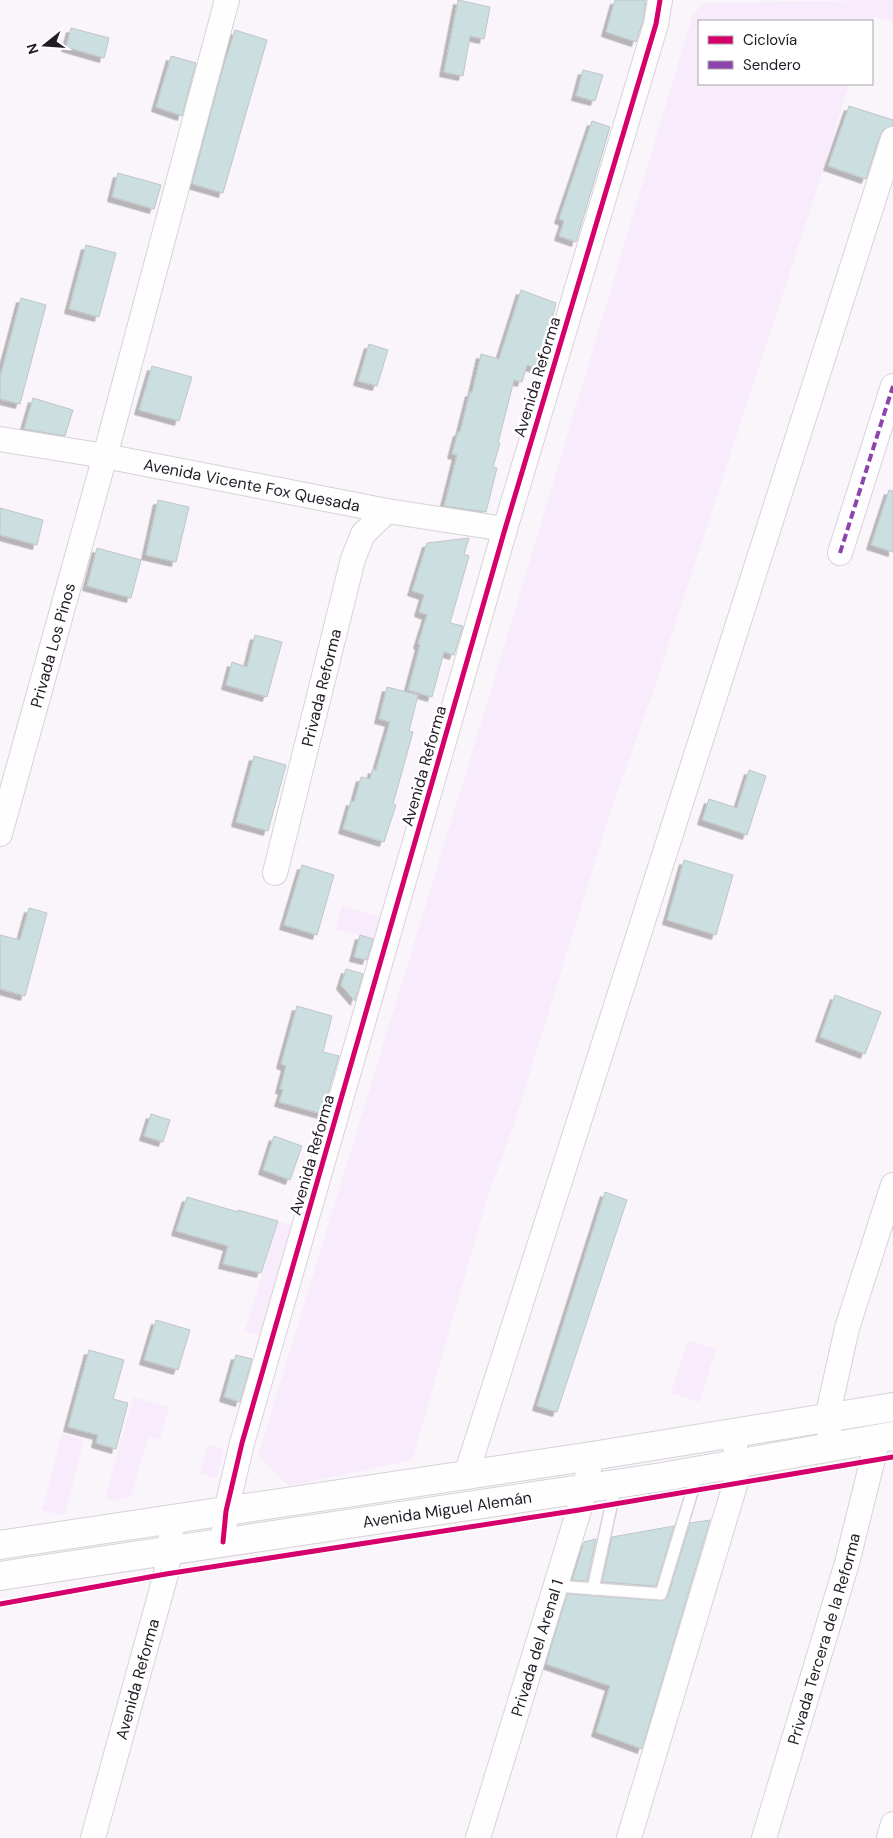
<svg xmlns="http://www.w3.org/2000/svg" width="893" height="1838" viewBox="0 0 893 1838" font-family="'DM Sans',sans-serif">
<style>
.built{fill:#f7ebfc}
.building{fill:#cbdfe1;stroke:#bfc5c7;filter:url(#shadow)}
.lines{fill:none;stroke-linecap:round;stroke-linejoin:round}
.lane-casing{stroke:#d7d2d9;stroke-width:14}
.street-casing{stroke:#d7d2d9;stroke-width:26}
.secondary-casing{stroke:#d7d2d9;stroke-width:30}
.lane{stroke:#fefefe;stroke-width:11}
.street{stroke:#fefefe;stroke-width:24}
.secondary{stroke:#fefefe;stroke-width:28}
.quiet{stroke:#8e44ad;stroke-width:4;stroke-dasharray:8 4;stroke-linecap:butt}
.cycleway-casing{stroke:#fff;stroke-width:8}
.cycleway{stroke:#d6006c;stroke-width:5}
.labels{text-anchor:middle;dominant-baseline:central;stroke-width:5;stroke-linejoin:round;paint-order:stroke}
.street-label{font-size:16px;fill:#231c26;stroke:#fff}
</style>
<defs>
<filter id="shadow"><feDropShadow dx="-4.5" dy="4.5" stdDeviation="0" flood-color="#0004"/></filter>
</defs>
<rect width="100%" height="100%" fill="#f9f5fa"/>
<g class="built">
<path d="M 893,0 L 893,22 L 875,17 L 877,8 L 872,24 L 872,21 L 699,21 L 699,84 L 849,84 L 817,189 L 653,692 L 611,810 L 515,1121 L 488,1196 L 412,1460 L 289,1486 L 258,1456 L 502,654 L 693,14 L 704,3 Z"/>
<path d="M 342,906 L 384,918 L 378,940 L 336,929 Z"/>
<path d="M 278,1221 L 295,1226 L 262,1336 L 245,1331 Z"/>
<path d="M 688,1340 L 716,1349 L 699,1402 L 671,1393 Z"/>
<path d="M 133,1397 L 169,1407 L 160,1440 L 148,1437 L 131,1496 L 113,1501 L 105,1498 Z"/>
<path d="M 62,1434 L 84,1440 L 64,1516 L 42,1510 Z"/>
<path d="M 208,1445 L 224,1449 L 217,1478 L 200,1474 Z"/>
</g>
<g class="building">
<path d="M 458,0 L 490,7 L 484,39 L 470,36 L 463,76 L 444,72 Z"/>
<path d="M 615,0 L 646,0 L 643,21 L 636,42 L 606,32 Z"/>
<path d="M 71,28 L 109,38 L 104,58 L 66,47 Z"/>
<path d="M 235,30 L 267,40 L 223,193 L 192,184 L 222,71 Z"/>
<path d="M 171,56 L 196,63 L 182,116 L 156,107 Z"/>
<path d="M 583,70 L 603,75 L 595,101 L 576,96 Z"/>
<path d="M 849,106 L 893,120 L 893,126 L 884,129 L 880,135 L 866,179 L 828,166 Z"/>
<path d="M 592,121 L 610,127 L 576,242 L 559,236 L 564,221 L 559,219 Z"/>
<path d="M 118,173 L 161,185 L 154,209 L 112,197 Z"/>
<path d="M 86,245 L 116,253 L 99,317 L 69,309 Z"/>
<path d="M 521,290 L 556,303 L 539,369 L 527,365 L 522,382 L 514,380 L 498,443 L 500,443 L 493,467 L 497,468 L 486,512 L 444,506 L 457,455 L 452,454 L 458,432 L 460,432 L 470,392 L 472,393 L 481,354 L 499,359 Z"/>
<path d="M 21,298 L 46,305 L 20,404 L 0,399 L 0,377 Z"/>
<path d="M 369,344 L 388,350 L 377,386 L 358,381 Z"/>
<path d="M 152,366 L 192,377 L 179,421 L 139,410 Z"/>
<path d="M 33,398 L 73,410 L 65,436 L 24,429 Z"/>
<path d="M 889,490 L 893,491 L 893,552 L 871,545 Z"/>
<path d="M 158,500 L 189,507 L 176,562 L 146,555 Z"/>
<path d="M 0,508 L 43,520 L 37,545 L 0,535 Z"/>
<path d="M 469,538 L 464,554 L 469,556 L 450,623 L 463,626 L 454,655 L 444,652 L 432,697 L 408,690 L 420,645 L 418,644 L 427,615 L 419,612 L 424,595 L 412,591 L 427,543 Z"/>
<path d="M 97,548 L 141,560 L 131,598 L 87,586 Z"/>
<path d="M 255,635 L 282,642 L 267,697 L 226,685 L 232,662 L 247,667 Z"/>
<path d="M 387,687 L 418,695 L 409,731 L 413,732 L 393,804 L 396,805 L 384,842 L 343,829 L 351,801 L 354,802 L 361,777 L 370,779 L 373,769 L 376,770 L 390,722 L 379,719 Z"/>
<path d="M 254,756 L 286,765 L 268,831 L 236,822 Z"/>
<path d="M 749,770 L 766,776 L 747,835 L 702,820 L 709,799 L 737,808 Z"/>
<path d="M 684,860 L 733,875 L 716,935 L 667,920 Z"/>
<path d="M 302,865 L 334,875 L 317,935 L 284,925 Z"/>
<path d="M 29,908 L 47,913 L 25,996 L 0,989 L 0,935 L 20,940 Z"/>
<path d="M 360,935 L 373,939 L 367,960 L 354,957 Z"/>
<path d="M 346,969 L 363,974 L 355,1001 L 341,985 Z"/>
<path d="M 835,995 L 881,1012 L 865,1054 L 820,1037 Z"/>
<path d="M 297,1006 L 332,1016 L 323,1052 L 339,1056 L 322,1114 L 279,1102 L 283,1090 L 280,1089 L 286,1066 L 281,1064 Z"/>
<path d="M 151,1114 L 170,1120 L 163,1142 L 144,1136 Z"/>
<path d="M 274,1136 L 302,1146 L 290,1180 L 263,1170 Z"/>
<path d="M 605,1192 L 627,1200 L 557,1412 L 537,1406 Z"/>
<path d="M 187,1197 L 238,1212 L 238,1210 L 278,1221 L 261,1273 L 223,1264 L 228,1246 L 176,1231 Z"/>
<path d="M 156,1320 L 190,1330 L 178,1370 L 144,1360 Z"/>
<path d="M 89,1350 L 124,1360 L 113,1399 L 128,1403 L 116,1449 L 96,1443 L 98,1435 L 68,1427 Z"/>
<path d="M 236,1355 L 252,1359 L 240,1402 L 224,1397 Z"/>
<path d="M 710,1520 L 642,1749 L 596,1732 L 610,1686 L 546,1664 L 567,1594 L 664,1601 L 668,1596 L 690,1523 Z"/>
<path d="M 674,1526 L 656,1586 L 602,1582 L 612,1537 Z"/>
<path d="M 596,1539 L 587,1581 L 572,1580 L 584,1542 Z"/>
</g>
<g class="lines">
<g class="lane-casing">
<g id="lane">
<path d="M 556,1586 L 661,1594 L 692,1492 L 697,1471"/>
<path d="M 593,1589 L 616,1484"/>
</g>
</g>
<g class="street-casing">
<g id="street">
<path id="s1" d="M 0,439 L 105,456 L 387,511 L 505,529"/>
<path d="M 840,553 L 893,386"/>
<path id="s2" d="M 0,834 L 105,456 L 227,0"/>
<path id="s3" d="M 275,873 L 353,559 L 363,534 L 387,511"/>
<path d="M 832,1447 L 827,1418 L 847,1328 L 893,1185"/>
<path d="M 466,1475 L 893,139"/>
<path d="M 223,1542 L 226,1511 L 242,1443 L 505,529 L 656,24 L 660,0"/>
<path id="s4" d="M 93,1838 L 166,1574 L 173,1519"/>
<path id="s5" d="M 478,1838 L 579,1510 L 592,1456"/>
<path d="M 629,1838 L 735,1485 L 737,1464 L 734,1434"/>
<path id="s6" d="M 764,1838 L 847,1563 L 878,1438"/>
<path d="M 889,1838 L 893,1824"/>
</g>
</g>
<g class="secondary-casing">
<g id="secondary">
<path d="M 0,1545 L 592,1456 L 893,1407"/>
<path id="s7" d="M 0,1576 L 662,1477 L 893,1436"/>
</g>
</g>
<use href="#lane" class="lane"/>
<use href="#street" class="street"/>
<use href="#secondary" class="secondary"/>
<path class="quiet" d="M 840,553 L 893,386"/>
<g class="cycleway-casing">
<g id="cycleway">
<path d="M 223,1542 L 226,1511 L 242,1443 L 505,529 L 656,24 L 660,0"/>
<path d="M 0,1604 L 166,1574 L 579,1510 L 893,1457"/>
</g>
</g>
<use href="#cycleway" class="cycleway"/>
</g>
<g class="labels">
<g class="street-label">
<text transform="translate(537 377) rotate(-73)">Avenida Reforma</text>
<text stroke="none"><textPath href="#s1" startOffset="256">Avenida Vicente Fox Quesada</textPath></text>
<text stroke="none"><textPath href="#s2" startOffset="196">Privada Los Pinos</textPath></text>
<text stroke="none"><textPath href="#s3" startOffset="191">Privada Reforma</textPath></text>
<text transform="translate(424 766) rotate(-74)">Avenida Reforma</text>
<text transform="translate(312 1155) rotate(-74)">Avenida Reforma</text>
<text stroke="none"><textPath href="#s7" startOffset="452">Avenida Miguel Alemán</textPath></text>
<text stroke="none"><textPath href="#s6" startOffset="208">Privada Tercera de la Reforma</textPath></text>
<text stroke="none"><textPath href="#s5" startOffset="199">Privada del Arenal 1</textPath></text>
<text stroke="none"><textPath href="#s4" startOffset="165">Avenida Reforma</textPath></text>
</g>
</g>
<rect x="698" y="20" width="175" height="65" fill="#ffffff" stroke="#a7a4a8"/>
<rect x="708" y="36" width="25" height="8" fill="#d6006c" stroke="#a7a4a8"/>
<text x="743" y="45" font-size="15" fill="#231c26">Ciclovía</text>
<rect x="708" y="61" width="25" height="8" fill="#8e44ad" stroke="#a7a4a8"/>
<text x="743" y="70" font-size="15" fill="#231c26">Sendero</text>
<g transform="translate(45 45) rotate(253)" stroke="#ffffff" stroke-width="4" paint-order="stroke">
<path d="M0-4L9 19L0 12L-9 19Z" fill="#231c26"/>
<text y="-8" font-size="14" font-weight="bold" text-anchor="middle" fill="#231c26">N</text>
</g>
</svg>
